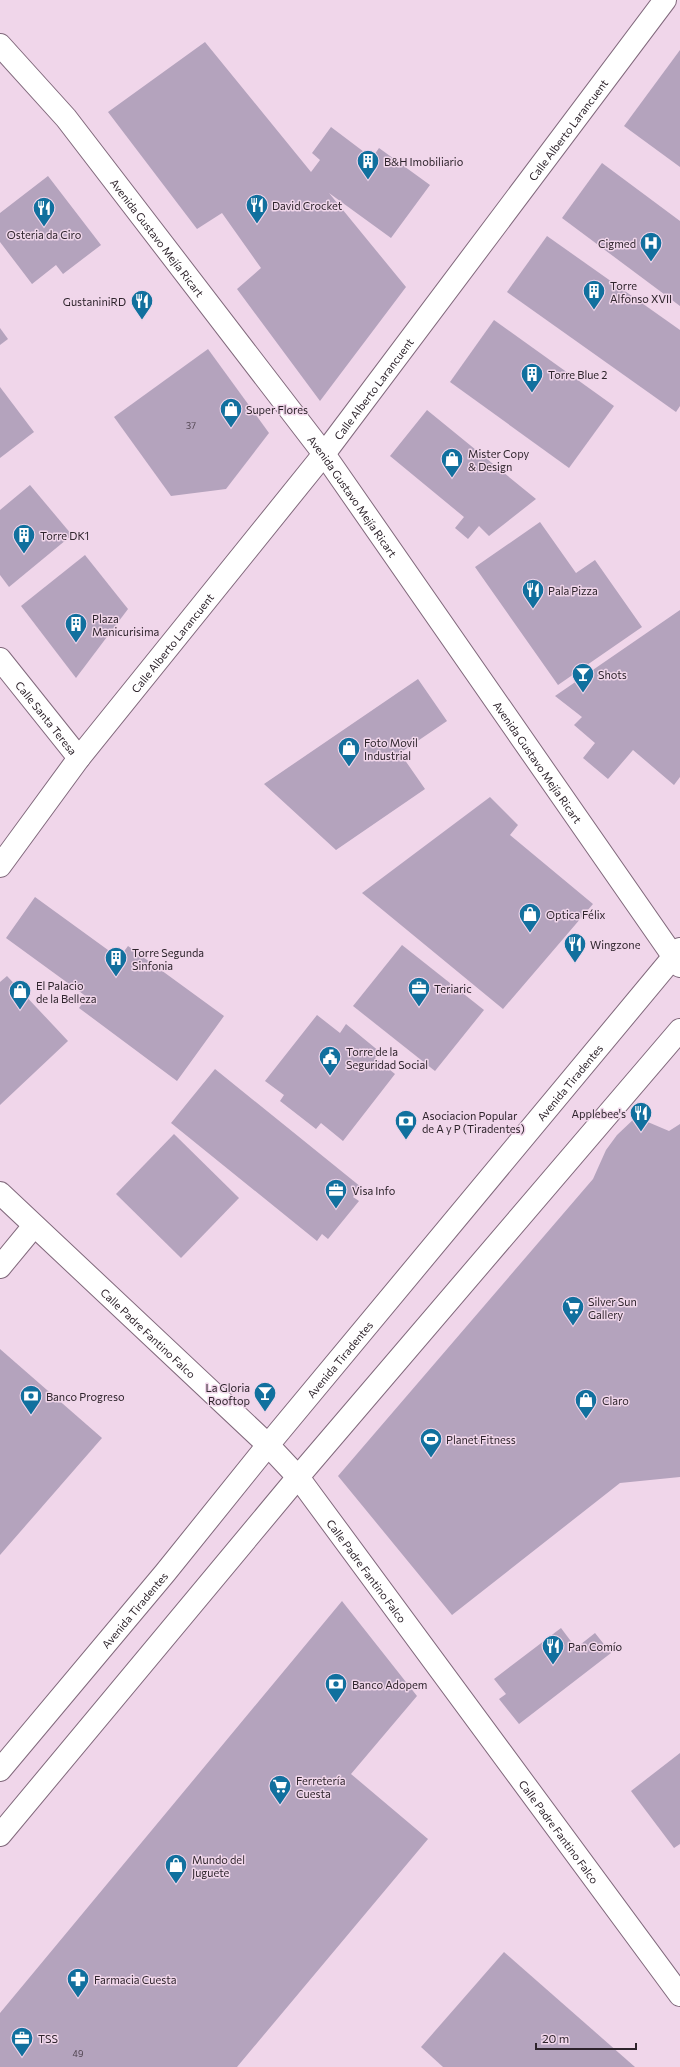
<svg xmlns="http://www.w3.org/2000/svg" width="680" height="2067" viewBox="0 0 680 2067" font-family="Commissioner,sans-serif">
<style>
.building{fill:#b4a3bd}
.lines{fill:none;stroke-linecap:round;stroke-linejoin:round}
.street-casing{stroke:#81697c;stroke-width:24}
.secondary-casing{stroke:#81697c;stroke-width:24}
.street{stroke:#fff;stroke-width:22}
.secondary{stroke:#fff;stroke-width:22}
.labels{text-anchor:middle;dominant-baseline:central;stroke-width:3;stroke-linejoin:round;paint-order:stroke}
.number-label{font-size:9px;fill:#504450}
.street-label{font-size:11px;fill:#2e242c;stroke:#f0d6ea}
.poi-label{font-size:11px;fill:#2e242c;stroke:#f0d6ea;text-anchor:start}
</style>
<rect width="100%" height="100%" fill="#f0d6ea"/>
<g class="building">
<path d="M 205,42 L 311,172 L 320,160 L 312,153 L 331,127 L 372,158 L 379,148 L 430,185 L 391,238 L 329,193 L 406,287 L 320,401 L 237,289 L 261,268 L 222,213 L 197,229 L 108,112 Z"/>
<path d="M 680,50 L 680,167 L 624,126 Z"/>
<path d="M 602,163 L 680,221 L 680,306 L 562,218 Z"/>
<path d="M 48,176 L 101,245 L 63,274 L 56,265 L 32,284 L 0,242 L 0,213 Z"/>
<path d="M 547,236 L 680,330 L 680,406 L 676,412 L 507,292 Z"/>
<path d="M 494,320 L 614,406 L 569,468 L 450,382 Z"/>
<path d="M 0,328 L 8,339 L 0,345 Z"/>
<path d="M 208,349 L 269,433 L 226,489 L 171,496 L 114,417 Z"/>
<path d="M 0,387 L 34,432 L 0,458 Z"/>
<path d="M 427,410 L 536,499 L 489,536 L 479,526 L 468,539 L 455,528 L 464,517 L 390,456 Z"/>
<path d="M 30,485 L 72,535 L 9,587 L 0,575 L 0,510 Z"/>
<path d="M 540,522 L 576,573 L 595,560 L 642,627 L 558,685 L 475,567 Z"/>
<path d="M 85,555 L 128,609 L 76,678 L 21,606 Z"/>
<path d="M 680,610 L 680,777 L 674,785 L 633,750 L 608,779 L 583,758 L 595,743 L 574,725 L 582,717 L 555,696 Z"/>
<path d="M 418,679 L 447,721 L 400,753 L 425,789 L 336,850 L 264,784 Z"/>
<path d="M 490,797 L 518,825 L 510,835 L 593,904 L 503,1009 L 362,893 Z"/>
<path d="M 35,897 L 119,958 L 128,946 L 224,1016 L 177,1081 L 79,1008 L 87,997 L 6,938 Z"/>
<path d="M 402,945 L 484,1010 L 435,1071 L 353,1006 Z"/>
<path d="M 7,976 L 68,1041 L 0,1105 L 0,982 Z"/>
<path d="M 317,1015 L 340,1033 L 346,1024 L 380,1052 L 375,1058 L 395,1074 L 343,1141 L 321,1123 L 316,1129 L 280,1101 L 284,1095 L 265,1081 Z"/>
<path d="M 215,1069 L 361,1187 L 353,1197 L 359,1201 L 328,1239 L 322,1234 L 317,1241 L 171,1123 Z"/>
<path d="M 636,1117 L 669,1131 L 680,1124 L 680,1477 L 620,1483 L 452,1615 L 338,1476 L 593,1179 L 606,1150 L 617,1135 Z"/>
<path d="M 174,1134 L 239,1198 L 181,1258 L 116,1194 Z"/>
<path d="M 0,1349 L 102,1438 L 0,1555 Z"/>
<path d="M 342,1601 L 417,1696 L 351,1774 L 428,1839 L 237,2067 L 0,2067 L 0,2013 Z"/>
<path d="M 561,1628 L 576,1648 L 595,1633 L 611,1653 L 519,1724 L 499,1699 L 506,1694 L 494,1679 Z"/>
<path d="M 680,1753 L 680,1844 L 674,1848 L 631,1791 Z"/>
<path d="M 504,1952 L 635,2067 L 443,2067 L 421,2047 Z"/>
</g>
<g class="lines">
<g class="street-casing">
<g id="street">
<path id="s1" d="M 0,659 L 79,758"/>
<path id="s2" d="M 0,866 L 79,758 L 324,454 L 665,0"/>
<path id="s3" d="M 0,1193 L 268,1445 L 298,1477 L 680,1995"/>
<path d="M 0,1267 L 33,1227"/>
</g>
</g>
<g class="secondary-casing">
<g id="secondary">
<path id="s4" d="M 0,45 L 66,118 L 324,454 L 680,966"/>
<path id="s5" d="M 0,1770 L 165,1573 L 268,1445 L 680,949"/>
<path d="M 0,1835 L 298,1477 L 680,1030"/>
</g>
</g>
<use href="#street" class="street"/>
<use href="#secondary" class="secondary"/>
</g>
<defs>
<g id="building-pin" transform="scale(1.15)"><path d="M0 17L-7.5 6A9.5 9.5 0 1 1 7.5 6Z" fill="#11709e" stroke="#f0d6ea"/><path d="M-4-6H4V6H1V3H-1V6H-4ZM-2.5-4.3h1.7v1.8h-1.7ZM.8-4.3h1.7v1.8H.8ZM-2.5-1h1.7V.8h-1.7ZM.8-1h1.7V.8H.8Z" fill="#fff"/></g>
<g id="restaurant-pin" transform="scale(1.15)"><path d="M0 17L-7.5 6A9.5 9.5 0 1 1 7.5 6Z" fill="#11709e" stroke="#f0d6ea"/><path d="M-5-6h1v4h1v-4h1v4h1v-4h1v5L-1.5 .5V6h-2V.5L-5-1ZM5-6V6H3V1.5H1.5Q1.5-4 5-6Z" fill="#fff"/></g>
<g id="hospital-pin" transform="scale(1.15)"><path d="M0 17L-7.5 6A9.5 9.5 0 1 1 7.5 6Z" fill="#11709e" stroke="#f0d6ea"/><path d="M-5-5h3v3.5h4V-5h3V5h-3V1.5h-4V5h-3Z" fill="#fff"/></g>
<g id="shop-pin" transform="scale(1.15)"><path d="M0 17L-7.5 6A9.5 9.5 0 1 1 7.5 6Z" fill="#11709e" stroke="#f0d6ea"/><path d="M-5-2.5h2.3a2.7 3.5 0 0 1 5.4 0H5L5.5 6h-11ZM-1.5-2.5h3a1.5 2.3 0 0 0-3 0Z" fill="#fff"/></g>
<g id="bar-pin" transform="scale(1.15)"><path d="M0 17L-7.5 6A9.5 9.5 0 1 1 7.5 6Z" fill="#11709e" stroke="#f0d6ea"/><path d="M-6-5H6L.8 .8V4.5H3.5V6h-7V4.5H-.8V.8Z" fill="#fff"/></g>
<g id="office-pin" transform="scale(1.15)"><path d="M0 17L-7.5 6A9.5 9.5 0 1 1 7.5 6Z" fill="#11709e" stroke="#f0d6ea"/><path d="M-6-3h4V-5.5h4V-3h4V5H-6ZM-1-4.5V-3h2v-1.5ZM-6 0V1H6V0Z" fill="#fff"/></g>
<g id="civic-pin" transform="scale(1.15)"><path d="M0 17L-7.5 6A9.5 9.5 0 1 1 7.5 6Z" fill="#11709e" stroke="#f0d6ea"/><path d="M-.6-6.5H3V-4.5H.6V-3L4-1V1h2V6H-6V1h2V-1L-.6-3ZM-1.2 2.5V6h2.4V2.5Z" fill="#fff"/></g>
<g id="bank-pin" transform="scale(1.15)"><path d="M0 17L-7.5 6A9.5 9.5 0 1 1 7.5 6Z" fill="#11709e" stroke="#f0d6ea"/><path d="M-6-4H6V4H-6ZM0-2.3a2.3 2.3 0 1 0 0 4.6a2.3 2.3 0 1 0 0-4.6Z" fill="#fff"/></g>
<g id="supermarket-pin" transform="scale(1.15)"><path d="M0 17L-7.5 6A9.5 9.5 0 1 1 7.5 6Z" fill="#11709e" stroke="#f0d6ea"/><path d="M-6-5.5h2.5l.6 2H6L4.5 2H-2.5L-4.4-4H-6ZM-1.5 3.2a1.3 1.3 0 1 0 .1 0ZM3 3.2a1.3 1.3 0 1 0 .1 0Z" fill="#fff"/></g>
<g id="stadium-pin" transform="scale(1.15)"><path d="M0 17L-7.5 6A9.5 9.5 0 1 1 7.5 6Z" fill="#11709e" stroke="#f0d6ea"/><path d="M0-5a6.5 5 0 1 0 0 10a6.5 5 0 1 0 0-10ZM-3.5-1.8h7v3.6h-7Z" fill="#fff"/></g>
<g id="pharmacy-pin" transform="scale(1.15)"><path d="M0 17L-7.5 6A9.5 9.5 0 1 1 7.5 6Z" fill="#11709e" stroke="#f0d6ea"/><path d="M-2-6h4v4h4v4h-4v4h-4v-4h-4v-4h4Z" fill="#fff"/></g>
</defs>
<g fill-rule="evenodd">
<use href="#building-pin" x="368" y="161"/>
<use href="#restaurant-pin" x="257" y="205"/>
<use href="#restaurant-pin" x="44" y="208"/>
<use href="#hospital-pin" x="651" y="243"/>
<use href="#building-pin" x="594" y="291"/>
<use href="#restaurant-pin" x="142" y="301"/>
<use href="#building-pin" x="532" y="374"/>
<use href="#shop-pin" x="231" y="409"/>
<use href="#shop-pin" x="452" y="459"/>
<use href="#building-pin" x="24" y="535"/>
<use href="#restaurant-pin" x="533" y="590"/>
<use href="#building-pin" x="76" y="624"/>
<use href="#bar-pin" x="583" y="674"/>
<use href="#shop-pin" x="349" y="748"/>
<use href="#shop-pin" x="530" y="914"/>
<use href="#restaurant-pin" x="575" y="944"/>
<use href="#building-pin" x="116" y="958"/>
<use href="#office-pin" x="419" y="988"/>
<use href="#shop-pin" x="20" y="991"/>
<use href="#civic-pin" x="330" y="1057"/>
<use href="#restaurant-pin" x="641" y="1113"/>
<use href="#bank-pin" x="406" y="1121"/>
<use href="#office-pin" x="336" y="1190"/>
<use href="#supermarket-pin" x="573" y="1307"/>
<use href="#bar-pin" x="265" y="1393"/>
<use href="#bank-pin" x="31" y="1396"/>
<use href="#shop-pin" x="586" y="1400"/>
<use href="#stadium-pin" x="431" y="1439"/>
<use href="#restaurant-pin" x="553" y="1646"/>
<use href="#bank-pin" x="336" y="1684"/>
<use href="#supermarket-pin" x="280" y="1786"/>
<use href="#shop-pin" x="176" y="1865"/>
<use href="#pharmacy-pin" x="78" y="1979"/>
<use href="#office-pin" x="22" y="2038"/>
</g>
<g class="labels">
<g class="number-label">
<text x="191" y="425">37</text>
<text x="78" y="2053">49</text>
</g>
<g class="street-label">
<text stroke="none"><textPath href="#s2" startOffset="930">Calle Alberto Larancuent</textPath></text>
<text stroke="none"><textPath href="#s4" startOffset="249">Avenida Gustavo Mejía Ricart</textPath></text>
<text stroke="none"><textPath href="#s2" startOffset="606">Calle Alberto Larancuent</textPath></text>
<text stroke="none"><textPath href="#s4" startOffset="573">Avenida Gustavo Mejía Ricart</textPath></text>
<text stroke="none"><textPath href="#s2" startOffset="282">Calle Alberto Larancuent</textPath></text>
<text stroke="none"><textPath href="#s1" startOffset="75">Calle Santa Teresa</textPath></text>
<text stroke="none"><textPath href="#s4" startOffset="897">Avenida Gustavo Mejía Ricart</textPath></text>
<text stroke="none"><textPath href="#s5" startOffset="893">Avenida Tiradentes</textPath></text>
<text stroke="none"><textPath href="#s3" startOffset="204">Calle Padre Fantino Falco</textPath></text>
<text stroke="none"><textPath href="#s5" startOffset="533">Avenida Tiradentes</textPath></text>
<text stroke="none"><textPath href="#s3" startOffset="528">Calle Padre Fantino Falco</textPath></text>
<text stroke="none"><textPath href="#s5" startOffset="209">Avenida Tiradentes</textPath></text>
<text stroke="none"><textPath href="#s3" startOffset="852">Calle Padre Fantino Falco</textPath></text>
</g>
<g class="poi-label">
<text x="384" y="161">B&amp;H Imobiliario</text>
<text x="272" y="205">David Crocket</text>
<text x="44" y="234" text-anchor="middle">Osteria da Ciro</text>
<text x="636" y="243" text-anchor="end">Cigmed</text>
<text x="610" y="285">Torre<tspan x="610" dy="13">Alfonso XVII</tspan></text>
<text x="126" y="301" text-anchor="end">GustaniniRD</text>
<text x="548" y="374">Torre Blue 2</text>
<text x="246" y="409">Super Flores</text>
<text x="468" y="453">Mister Copy<tspan x="468" dy="13">&amp; Design</tspan></text>
<text x="40" y="535">Torre DK1</text>
<text x="548" y="590">Pala Pizza</text>
<text x="92" y="618">Plaza<tspan x="92" dy="13">Manicurisima</tspan></text>
<text x="598" y="674">Shots</text>
<text x="364" y="742">Foto Movil<tspan x="364" dy="13">Industrial</tspan></text>
<text x="546" y="914">Optica Félix</text>
<text x="590" y="944">Wingzone</text>
<text x="132" y="952">Torre Segunda<tspan x="132" dy="13">Sinfonia</tspan></text>
<text x="36" y="985">El Palacio<tspan x="36" dy="13">de la Belleza</tspan></text>
<text x="434" y="988">Teriaric</text>
<text x="346" y="1051">Torre de la<tspan x="346" dy="13">Seguridad Social</tspan></text>
<text x="626" y="1113" text-anchor="end">Applebee's</text>
<text x="422" y="1115">Asociacion Popular<tspan x="422" dy="13">de A y P (Tiradentes)</tspan></text>
<text x="352" y="1190">Visa Info</text>
<text x="588" y="1301">Silver Sun<tspan x="588" dy="13">Gallery</tspan></text>
<text x="250" y="1387" text-anchor="end">La Gloria<tspan x="250" dy="13">Rooftop</tspan></text>
<text x="46" y="1396">Banco Progreso</text>
<text x="602" y="1400">Claro</text>
<text x="446" y="1439">Planet Fitness</text>
<text x="568" y="1646">Pan Comío</text>
<text x="352" y="1684">Banco Adopem</text>
<text x="296" y="1780">Ferretería<tspan x="296" dy="13">Cuesta</tspan></text>
<text x="192" y="1859">Mundo del<tspan x="192" dy="13">Juguete</tspan></text>
<text x="94" y="1979">Farmacia Cuesta</text>
<text x="38" y="2038">TSS</text>
</g>
</g>
<path d="M536 2043v6h100v-6" fill="none" stroke="#2e242c" stroke-width="2"/>
<text x="542" y="2043" font-size="12" fill="#2e242c" stroke="#f0d6ea" stroke-width="3" paint-order="stroke">20 m</text>
</svg>
